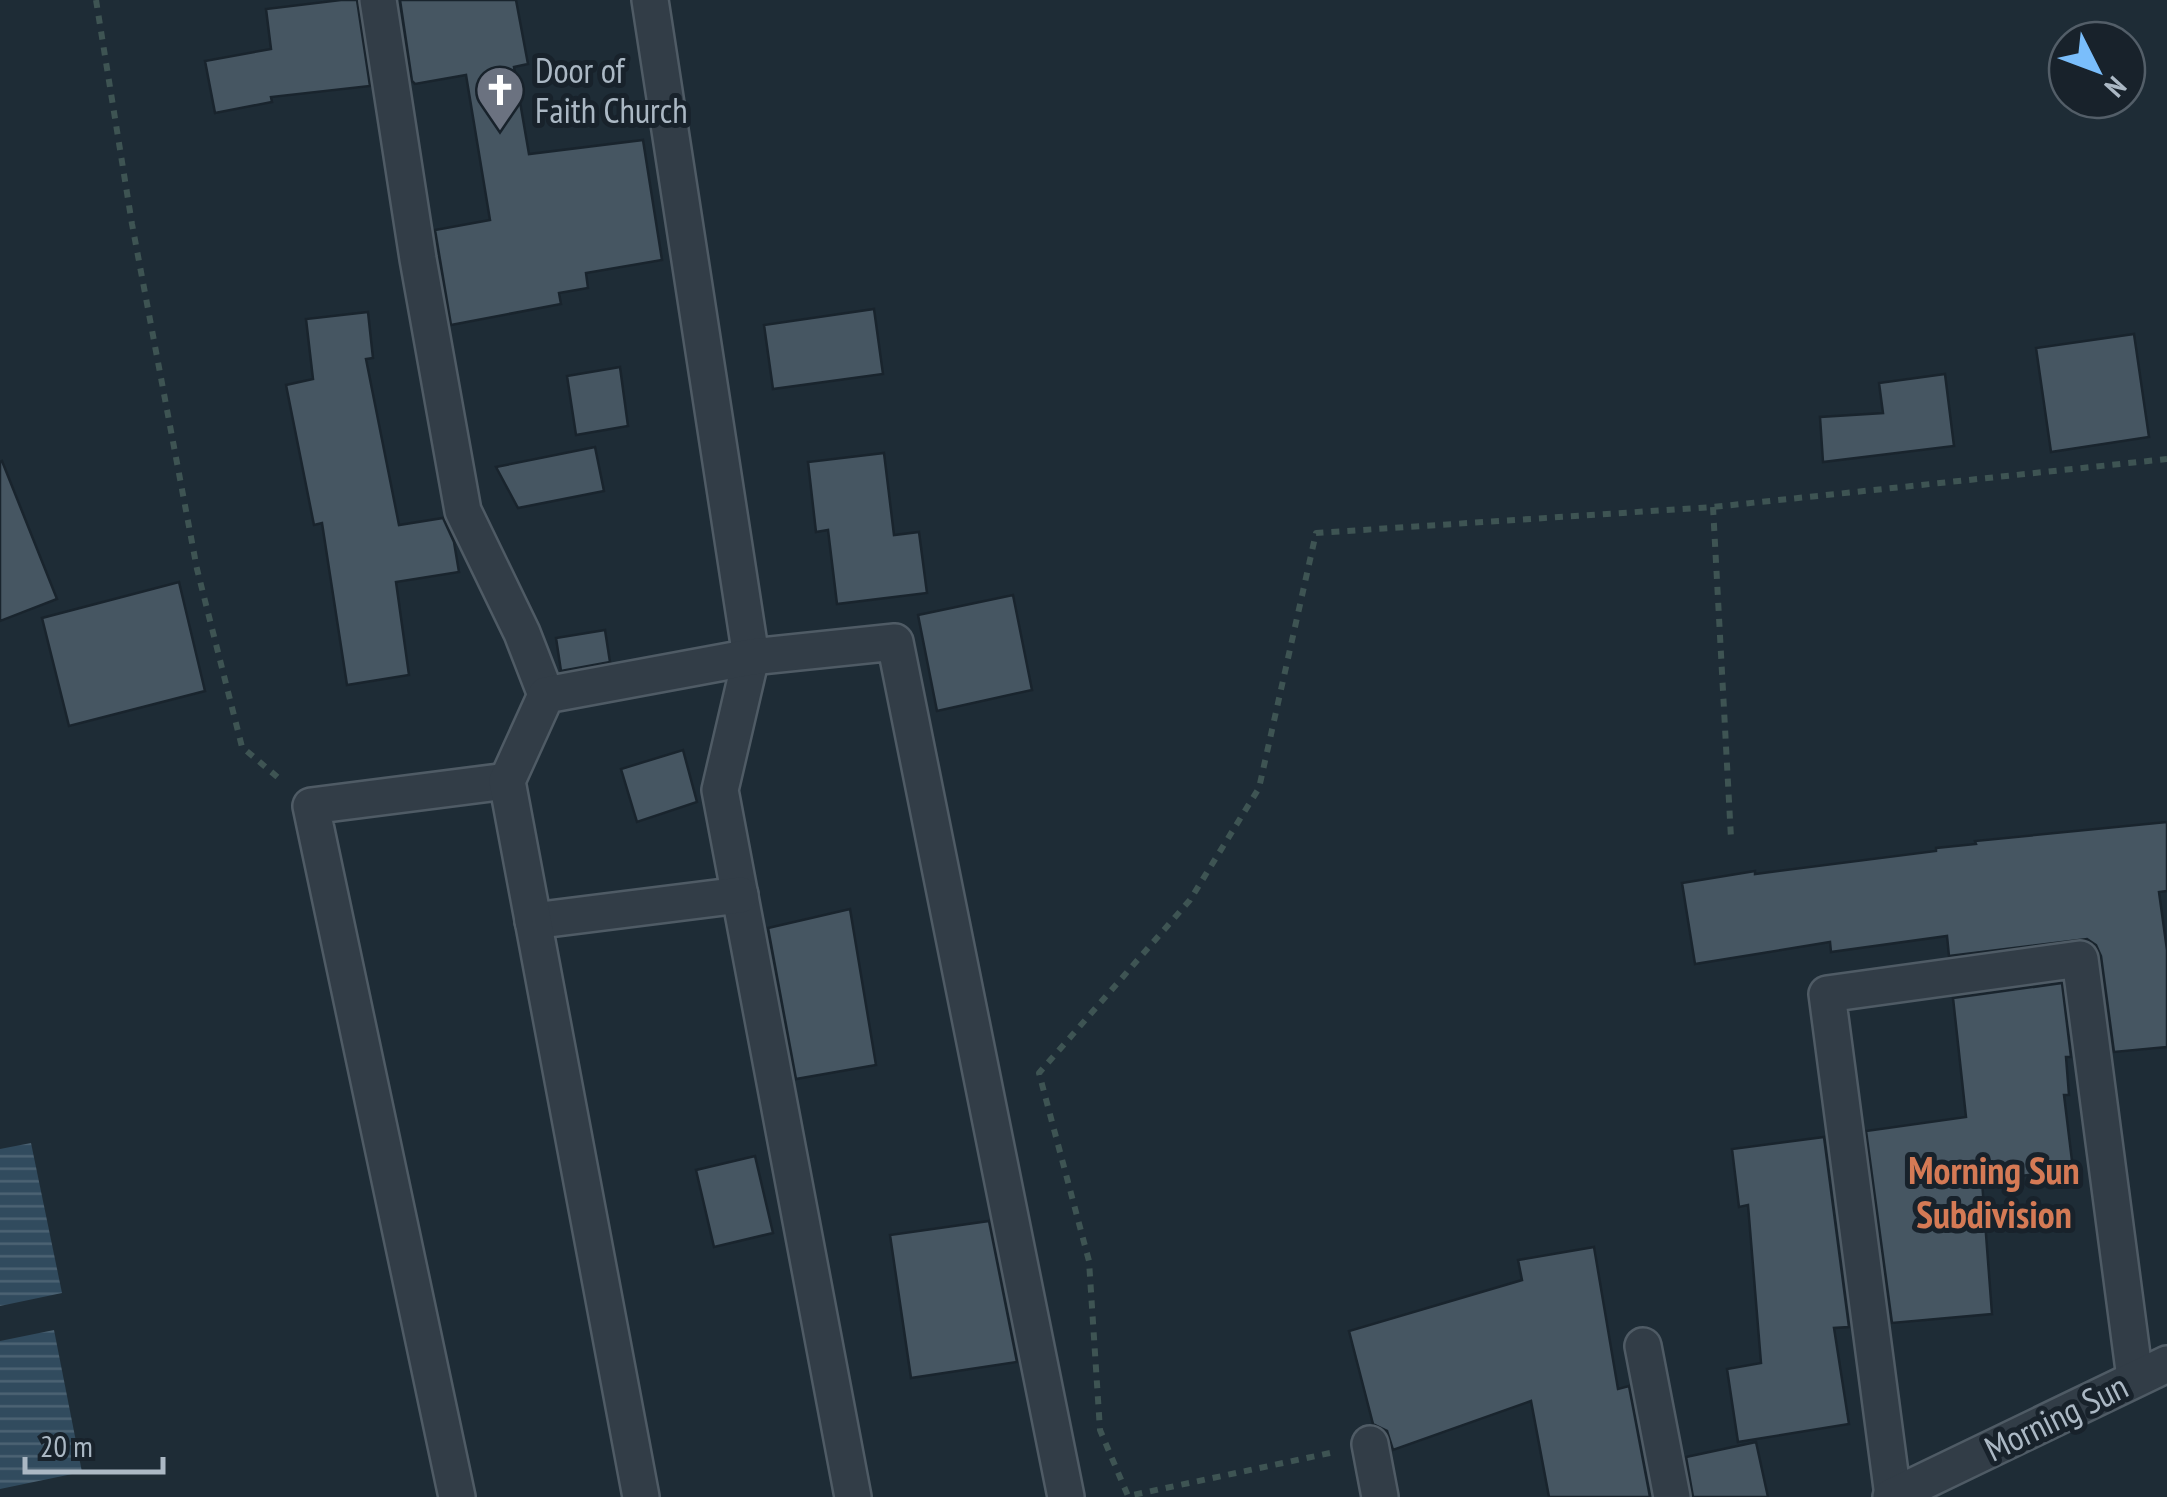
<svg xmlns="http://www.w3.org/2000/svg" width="2167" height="1497" viewBox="0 0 2167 1497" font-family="'PT Sans Narrow',sans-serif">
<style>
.water{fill:url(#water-rules)}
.building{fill:#465662;stroke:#19242d;stroke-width:2.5}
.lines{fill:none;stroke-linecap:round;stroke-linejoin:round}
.street-casing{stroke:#4f5b65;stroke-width:40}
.path{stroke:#3e5453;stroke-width:6;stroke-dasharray:8 8;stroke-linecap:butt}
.street{stroke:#323d47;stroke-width:35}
.labels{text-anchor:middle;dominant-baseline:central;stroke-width:10;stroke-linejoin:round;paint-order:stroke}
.poi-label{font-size:35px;fill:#abb8c4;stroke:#18222b;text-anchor:start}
.street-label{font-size:35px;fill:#abb8c4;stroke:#18222b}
.neighbourhood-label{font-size:38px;font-weight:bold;fill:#d57a55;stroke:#18222b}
</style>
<defs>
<pattern id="water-rules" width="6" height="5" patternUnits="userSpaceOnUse" patternTransform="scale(2.5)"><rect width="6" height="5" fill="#314b5e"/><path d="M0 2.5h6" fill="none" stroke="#4c6373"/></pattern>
</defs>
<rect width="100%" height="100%" fill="#1e2c36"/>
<g class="water">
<path d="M 31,1143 L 62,1293 L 0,1306 L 0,1149 Z"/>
<path d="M 54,1330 L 82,1472 L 0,1489 L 0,1341 Z"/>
</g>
<g class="building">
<path d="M 341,0 L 357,0 L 370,86 L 271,97 L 272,102 L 215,113 L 205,61 L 271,49 L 266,9 Z"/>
<path d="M 400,0 L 516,0 L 528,64 L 514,67 L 529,154 L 643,140 L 662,260 L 586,273 L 588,288 L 559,293 L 561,304 L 451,325 L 435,230 L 490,220 L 466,75 L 415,84 L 412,81 Z"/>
<path d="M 874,309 L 883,374 L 773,389 L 764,325 Z"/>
<path d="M 368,312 L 373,358 L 366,359 L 399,525 L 443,518 L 454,542 L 459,572 L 396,582 L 409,675 L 347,685 L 322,523 L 314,525 L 286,385 L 313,379 L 306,319 Z"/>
<path d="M 2134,334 L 2149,437 L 2051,452 L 2036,348 Z"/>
<path d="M 620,367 L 628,426 L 576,435 L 567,376 Z"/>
<path d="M 1945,374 L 1954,446 L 1823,462 L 1820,417 L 1883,413 L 1879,383 Z"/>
<path d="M 595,447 L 604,491 L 518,508 L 496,467 Z"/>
<path d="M 884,453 L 894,535 L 919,532 L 927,593 L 837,604 L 828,530 L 816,532 L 808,462 Z"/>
<path d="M 2,461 L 57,599 L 0,621 L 0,462 Z"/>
<path d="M 179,582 L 205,691 L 69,726 L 42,618 Z"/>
<path d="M 1013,595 L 1032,690 L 937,711 L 918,615 Z"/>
<path d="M 605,630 L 610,662 L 561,671 L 556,638 Z"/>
<path d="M 683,750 L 697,802 L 637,822 L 621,769 Z"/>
<path d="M 2167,822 L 2167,891 L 2159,892 L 2167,950 L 2167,1047 L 2114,1052 L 2101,956 L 2096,945 L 2087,939 L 1949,956 L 1947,936 L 1831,952 L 1830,942 L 1695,964 L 1682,883 L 1755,871 L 1755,874 L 1936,851 L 1936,848 L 1976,844 L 1975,841 Z"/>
<path d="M 850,909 L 876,1065 L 796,1079 L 768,928 Z"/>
<path d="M 2062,983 L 2071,1057 L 2066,1057 L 2069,1095 L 2064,1095 L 2073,1169 L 1982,1181 L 1992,1314 L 1892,1323 L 1866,1131 L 1966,1117 L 1953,998 Z"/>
<path d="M 1824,1137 L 1849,1327 L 1834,1328 L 1849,1424 L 1738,1442 L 1727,1369 L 1761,1363 L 1748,1205 L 1739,1207 L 1732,1149 Z"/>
<path d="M 755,1156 L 773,1233 L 714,1247 L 696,1170 Z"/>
<path d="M 989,1221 L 1017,1362 L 911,1378 L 890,1235 Z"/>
<path d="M 1594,1247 L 1618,1389 L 1629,1386 L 1650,1497 L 1549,1497 L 1531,1401 L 1393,1450 L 1387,1431 L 1373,1424 L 1349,1331 L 1522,1280 L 1518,1260 Z"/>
<path d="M 1756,1442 L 1768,1497 L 1693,1497 L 1686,1457 Z"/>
</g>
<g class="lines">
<g class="street-casing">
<g id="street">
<path d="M 378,0 L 418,259 L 463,511 L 522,633 L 546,695"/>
<path d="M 650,0 L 751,657 L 720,790 L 853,1497"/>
<path d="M 533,921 L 740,895"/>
<path d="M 1643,1346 L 1672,1497"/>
<path d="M 1370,1444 L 1380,1497"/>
<path d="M 1893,1496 L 1827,994 L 2080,959 L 2135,1378"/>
<path d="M 457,1497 L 311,806 L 507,781"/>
<path d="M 641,1497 L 507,781 L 546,695 L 751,657 L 895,642 L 1066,1497"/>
<path d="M 1891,1497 L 2167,1364"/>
</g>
</g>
<g class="path">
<path d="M 96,0 L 132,224 L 197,569 L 242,747 L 282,781"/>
<path d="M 1713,507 L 1731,838"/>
<path d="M 1330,1453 L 1128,1496 L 1100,1430 L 1089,1261 L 1039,1073 L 1190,900 L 1259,788 L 1316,533 L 1713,507 L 2167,459"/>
</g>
<use href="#street" class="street"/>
</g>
<defs>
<g id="church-pin" transform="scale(2.5)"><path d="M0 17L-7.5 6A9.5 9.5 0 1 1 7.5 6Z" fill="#6b7280" stroke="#18222b"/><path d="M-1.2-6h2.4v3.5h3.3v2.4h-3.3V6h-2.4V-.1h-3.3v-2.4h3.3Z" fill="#fff"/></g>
</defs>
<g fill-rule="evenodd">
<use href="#church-pin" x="500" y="90"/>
</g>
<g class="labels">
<g class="poi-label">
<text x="535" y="70">Door of<tspan x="535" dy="40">Faith Church</tspan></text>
</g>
<g class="street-label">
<text transform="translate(2056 1417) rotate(-26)">Morning Sun</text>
</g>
<g class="neighbourhood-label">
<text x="1994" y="1169">Morning Sun<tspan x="1994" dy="44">Subdivision</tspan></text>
</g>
</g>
<g transform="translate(2097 70) rotate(132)"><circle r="48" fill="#18222b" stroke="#535e68" stroke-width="2.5"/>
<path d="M0-8L18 38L0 25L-18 38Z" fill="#7abefb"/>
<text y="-15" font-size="28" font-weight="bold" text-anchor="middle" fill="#abb8c4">N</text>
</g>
<path d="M25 1457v15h138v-15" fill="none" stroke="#abb8c4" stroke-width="5"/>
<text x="40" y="1457" font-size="30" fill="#abb8c4" stroke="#18222b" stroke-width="8" paint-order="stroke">20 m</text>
</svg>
